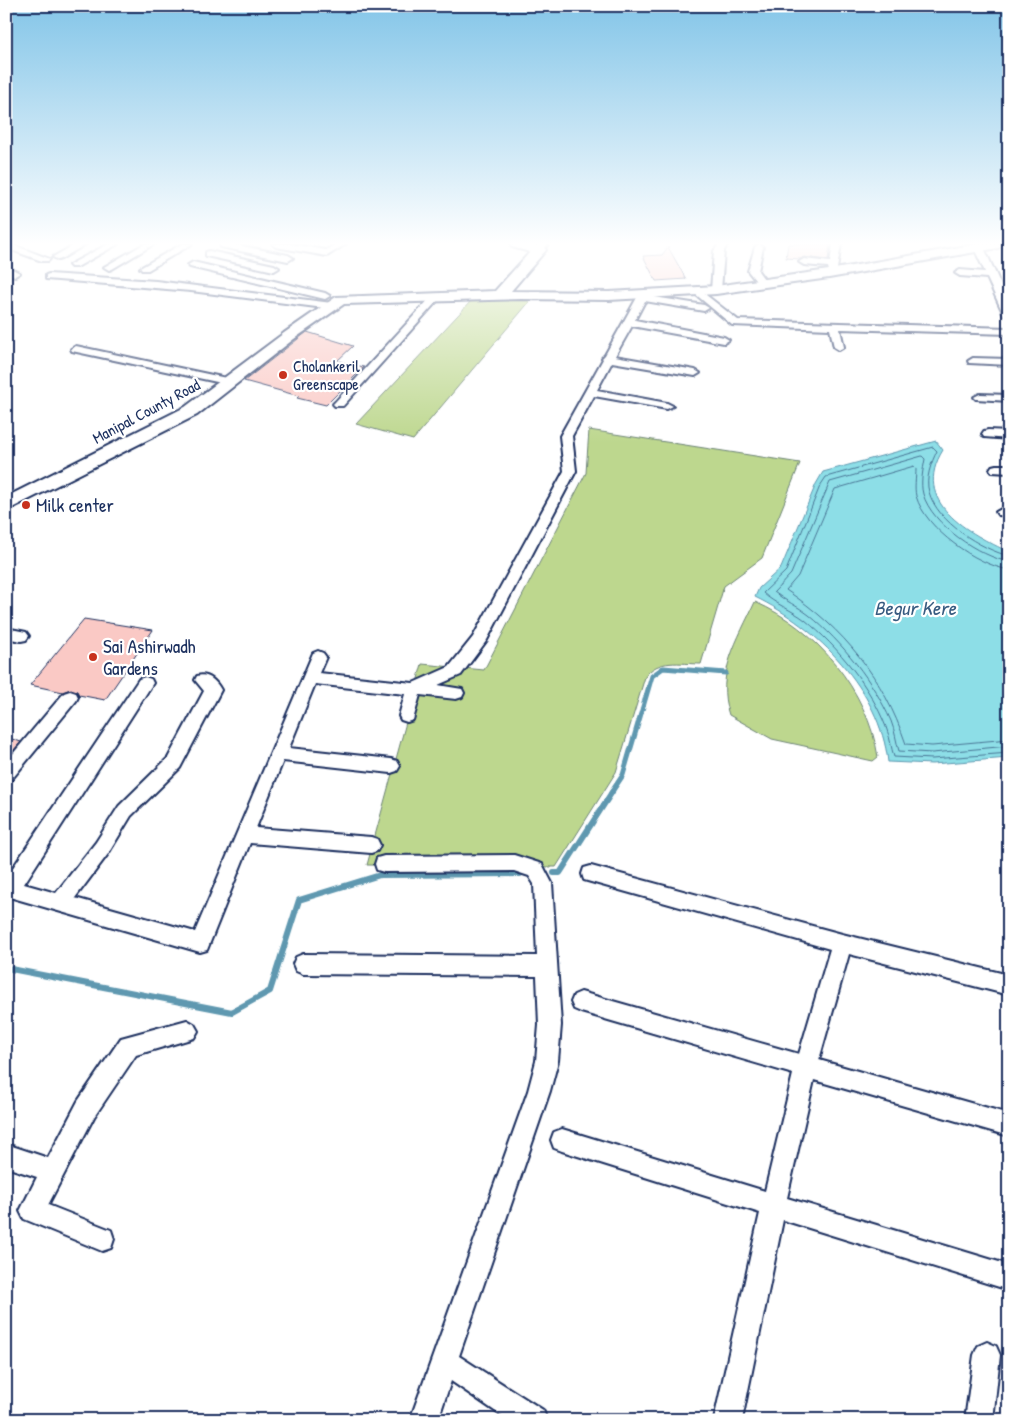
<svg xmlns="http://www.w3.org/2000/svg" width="1015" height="1426" viewBox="0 0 1015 1426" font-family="'Patrick Hand',sans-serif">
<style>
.green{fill:#bdd78e;stroke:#6c8376}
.water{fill:#8ddee7;stroke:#5f98b0}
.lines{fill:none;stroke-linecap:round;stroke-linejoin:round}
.shore{stroke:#497595;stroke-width:1}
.stream-far1{stroke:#5f98b0;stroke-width:5}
.stream{stroke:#5f98b0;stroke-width:6}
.building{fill:#fac9c5;stroke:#1b2f5e}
.street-casing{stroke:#1b2f5e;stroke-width:4}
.secondary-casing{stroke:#1b2f5e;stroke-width:4}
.street{fill:#fff;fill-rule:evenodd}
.secondary{fill:#fff;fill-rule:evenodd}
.poi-dot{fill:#c8321e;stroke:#fff;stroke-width:2}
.labels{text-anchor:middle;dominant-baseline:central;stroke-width:4.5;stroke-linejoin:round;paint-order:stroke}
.far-poi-label{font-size:16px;fill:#1b2f5e;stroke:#fff;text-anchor:start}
.far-street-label{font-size:16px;fill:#1b2f5e;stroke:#fff}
.poi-label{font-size:19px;fill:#1b2f5e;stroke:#fff;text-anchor:start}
.water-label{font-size:20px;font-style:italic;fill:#385b80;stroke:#fff}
</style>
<rect width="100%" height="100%" fill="#fff"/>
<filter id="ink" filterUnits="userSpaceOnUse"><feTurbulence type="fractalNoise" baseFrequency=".02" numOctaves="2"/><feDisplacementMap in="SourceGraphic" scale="10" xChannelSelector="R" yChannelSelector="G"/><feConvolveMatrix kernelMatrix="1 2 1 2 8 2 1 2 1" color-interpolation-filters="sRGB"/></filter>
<g filter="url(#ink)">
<g class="green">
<path d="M 472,300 L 531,300 L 413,440 L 356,424 Z"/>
<path d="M 589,430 L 800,463 L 762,558 L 724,586 L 701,664 C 681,664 657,658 645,677 L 616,772 L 556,867 L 367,865 L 422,664 L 484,670 L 586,473 Z"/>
<path d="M 755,602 C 816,628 868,691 878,757 L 873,761 L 772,739 L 729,715 C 715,674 738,639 755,602 Z"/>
</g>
<path class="water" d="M 936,441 L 943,450 C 910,503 969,533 1009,552 L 1009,758 L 932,764 L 888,762 C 880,690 817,627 755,597 L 759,588 L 781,568 L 816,484 L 823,472 Z"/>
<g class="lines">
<g class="shore">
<path d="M 1009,556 C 981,549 937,522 929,492 C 925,479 931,463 937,451 L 933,447 L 826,477 L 820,486 L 786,571 L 763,593 C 775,604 792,610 805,620 C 839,648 870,686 886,727 C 890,737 891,747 894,757 L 932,759 L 1009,753"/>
<path d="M 1009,562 C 979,556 932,525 923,494 C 920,483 923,470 925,459 L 922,456 L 830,482 L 791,574 L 774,592 C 785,601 798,606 809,615 C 843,643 873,681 891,721 C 895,731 896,741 899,751 L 932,753 L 1009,746"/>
<path d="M 1009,570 C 976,564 926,530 916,496 C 914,487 916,478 916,469 L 914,466 L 835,489 L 798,576 L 786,590 C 844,629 883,677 906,744 L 932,746 L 1009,739"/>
</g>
<path class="stream-far1" d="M 611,793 L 623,775 L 652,676 L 663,668 L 726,673"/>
<g class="stream">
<path d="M 554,873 L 560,873 L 612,792"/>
<path d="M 6,968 L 232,1012 L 270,991 L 299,900 L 380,875 L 520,874"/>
</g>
</g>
<g class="building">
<path d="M 788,244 L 830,244 L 828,260 L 804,257 L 800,259 L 786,258 Z"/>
<path d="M 668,247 L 686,279 L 656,281 L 643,256 L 662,255 Z"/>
<path d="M 307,332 L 353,346 L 337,361 L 364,367 L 326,405 L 297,398 L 299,396 L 244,381 Z"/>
<path d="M 84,619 L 153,630 L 105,700 L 79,695 L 77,691 L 71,689 L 63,692 L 30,685 Z"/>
<path d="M 6,737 L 21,742 L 6,759 Z"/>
</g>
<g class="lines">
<g class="street-casing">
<g id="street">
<path d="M 6,244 L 11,244 L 50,259 L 48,261 L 42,261 L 6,248 Z"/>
<path d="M 76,244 L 86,244 L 61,259 L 58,260 L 53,257 Z"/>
<path d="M 108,244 L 118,244 L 77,267 L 71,267 L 69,265 Z"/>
<path d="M 144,244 L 154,244 L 112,269 L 109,270 L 104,267 Z"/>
<path d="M 182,244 L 192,244 L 148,270 L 142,270 L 140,268 Z"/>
<path d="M 220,244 L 232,244 L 288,255 L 293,258 L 288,261 L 221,247 Z"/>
<path d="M 272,244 L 290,244 L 326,250 L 336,244 L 346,244 L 327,256 L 276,247 Z"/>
<path d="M 539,244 L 548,244 L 542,252 L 539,253 L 534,250 Z"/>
<path d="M 719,244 L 727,244 L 724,251 L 721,290 L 716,293 L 711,290 L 714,251 Z"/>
<path d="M 759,244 L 763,247 L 758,271 L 767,283 L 762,286 L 759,285 L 748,271 L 755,247 Z"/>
<path d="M 833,244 L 841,244 L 836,275 L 830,275 L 828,267 L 804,265 L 799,262 L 804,259 L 830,262 Z"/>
<path d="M 979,245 L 984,248 L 1009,303 L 1009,318 L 1004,315 L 987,278 L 960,276 L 955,273 L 960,270 L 985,272 L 974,248 Z"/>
<path d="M 209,251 L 274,265 L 279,268 L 274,271 L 206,256 L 206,252 Z"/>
<path d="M 193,262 L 325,293 L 330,296 L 325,299 L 190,267 L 188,265 Z"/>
<path d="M 6,266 L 20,273 L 15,276 L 6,273 Z"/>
<path d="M 49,274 L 156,281 L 332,303 L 337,306 L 332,309 L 191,291 L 46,279 L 46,275 Z"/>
<path d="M 697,288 L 738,320 L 1009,328 L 1009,334 L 840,329 L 844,347 L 839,350 L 834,347 L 830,329 L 732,325 L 694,293 L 692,291 Z"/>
<path d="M 644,291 L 647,292 L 648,296 L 704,305 L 709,308 L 704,311 L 645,301 L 635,320 L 724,337 L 729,340 L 724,343 L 632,326 L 615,356 L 695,370 L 700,373 L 695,376 L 612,362 L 597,390 L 667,403 L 673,406 L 667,409 L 594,396 L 572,436 L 576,471 L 487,640 L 461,675 L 438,685 L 462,689 L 464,693 L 462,697 L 456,699 L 420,695 L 413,720 L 407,722 L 401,720 L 399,716 L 405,694 L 315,684 L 289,748 L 391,759 L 397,761 L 400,766 L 397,771 L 391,773 L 283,761 L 256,828 L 371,837 L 377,839 L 380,845 L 377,851 L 371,853 L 250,843 L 207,950 L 200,952 L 6,896 L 6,878 L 139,679 L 145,677 L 151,679 L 153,683 L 24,884 L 56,893 L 96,842 L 119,806 L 168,758 L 204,691 L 195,680 L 197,676 C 208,673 216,681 221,690 L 180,768 L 131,816 L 108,854 L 75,898 L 195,932 L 313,653 L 318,651 L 323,653 L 326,657 L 319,673 L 413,683 L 449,667 L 473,637 L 564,471 L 560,436 L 603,359 L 602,358 L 605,355 L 639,294 Z"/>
<path d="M 436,294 L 441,297 L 439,299 L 343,406 L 335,406 L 333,404 L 335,402 L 433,295 Z"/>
<path d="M 76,346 L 231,379 L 237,382 L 231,385 L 72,351 L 71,349 Z"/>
<path d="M 973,358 L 1009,359 L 1009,365 L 969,363 L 968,361 Z"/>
<path d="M 980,394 L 1009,395 L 1009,401 L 976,399 L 974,397 Z"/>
<path d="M 988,430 L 1009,431 L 1009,439 L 984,437 L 982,434 L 984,431 Z"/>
<path d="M 996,465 L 1009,465 L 1009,473 L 992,472 L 990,469 L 992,466 Z"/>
<path d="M 1003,508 L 1009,508 L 1009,516 L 998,515 L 996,512 Z"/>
<path d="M 6,628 L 26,632 L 29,636 L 26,640 L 21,641 L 6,638 Z"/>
<path d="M 70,691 L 76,693 L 78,697 L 76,701 L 12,779 L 6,781 L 6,762 L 64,693 Z"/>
<path d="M 514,855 L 542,864 L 552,883 L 561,1025 L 558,1061 L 550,1091 L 459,1356 L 543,1410 L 547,1420 L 508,1420 L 451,1381 L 438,1420 L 410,1420 L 528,1091 L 536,1061 L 539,1025 L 537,976 L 303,974 L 296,971 L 293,964 L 296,957 L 303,954 L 537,956 L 534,884 L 529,876 L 514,871 L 384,872 L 377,870 L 375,864 L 377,858 L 384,856 Z"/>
<path d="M 591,866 L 842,934 L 1009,975 L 1009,995 L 849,954 L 819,1060 L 1009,1114 L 1009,1136 L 814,1080 L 787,1198 L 1009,1265 L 1009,1290 L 783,1220 L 742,1420 L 714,1420 L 760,1213 L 562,1151 L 554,1148 L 551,1140 L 554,1132 L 562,1129 L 765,1191 L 793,1074 L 581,1012 L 574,1009 L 571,1002 L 574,995 L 581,992 L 799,1054 L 830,949 L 591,882 L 584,880 L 582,874 L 584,868 Z"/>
<path d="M 187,1020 L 194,1024 L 198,1031 L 194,1038 L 136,1055 L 94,1117 L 48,1205 L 111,1230 L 114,1239 L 111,1248 L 102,1251 L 24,1219 L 20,1211 L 37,1177 L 6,1167 L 6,1144 L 48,1158 L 78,1101 L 121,1038 Z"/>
<path d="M 987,1342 L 996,1346 L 1000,1355 L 993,1420 L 965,1420 L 974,1355 L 978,1346 Z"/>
</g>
</g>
<g class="secondary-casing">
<path id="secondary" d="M 511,244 L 531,244 L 544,247 L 546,250 L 511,291 L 609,292 L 716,286 L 829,270 L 977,244 L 1005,244 L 998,248 L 829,278 L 716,294 L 609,300 L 521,299 L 344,304 L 294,339 L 197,415 L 6,511 L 6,497 L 185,407 L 284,333 L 336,297 L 495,291 L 530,252 L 512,247 Z"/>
</g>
<use href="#street" class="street"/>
<use href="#secondary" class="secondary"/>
</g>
</g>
<linearGradient id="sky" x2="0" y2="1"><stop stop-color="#83c5e8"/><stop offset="0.55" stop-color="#fff"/><stop offset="1" stop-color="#fff" stop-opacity="0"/></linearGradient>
<rect width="1015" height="443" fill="url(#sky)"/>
<g class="poi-dot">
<circle cx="283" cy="375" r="5"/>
<circle cx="26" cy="505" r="5"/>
<circle cx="93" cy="657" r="5"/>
</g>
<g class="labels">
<g class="far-poi-label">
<text x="293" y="366">Cholankeril<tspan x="293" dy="18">Greenscape</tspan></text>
</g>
<g class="far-street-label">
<text transform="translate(146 411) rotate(-28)">Manipal County Road</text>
</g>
<g class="poi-label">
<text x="36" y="505">Milk center</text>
<text x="103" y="646">Sai Ashirwadh<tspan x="103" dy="22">Gardens</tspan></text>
</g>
<g class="water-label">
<text x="915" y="607">Begur Kere</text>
</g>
</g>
<rect width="1015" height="1426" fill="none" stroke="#fff" stroke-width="25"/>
<rect x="12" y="12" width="990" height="1401" fill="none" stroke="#1b2f5e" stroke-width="2" filter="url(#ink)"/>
</svg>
